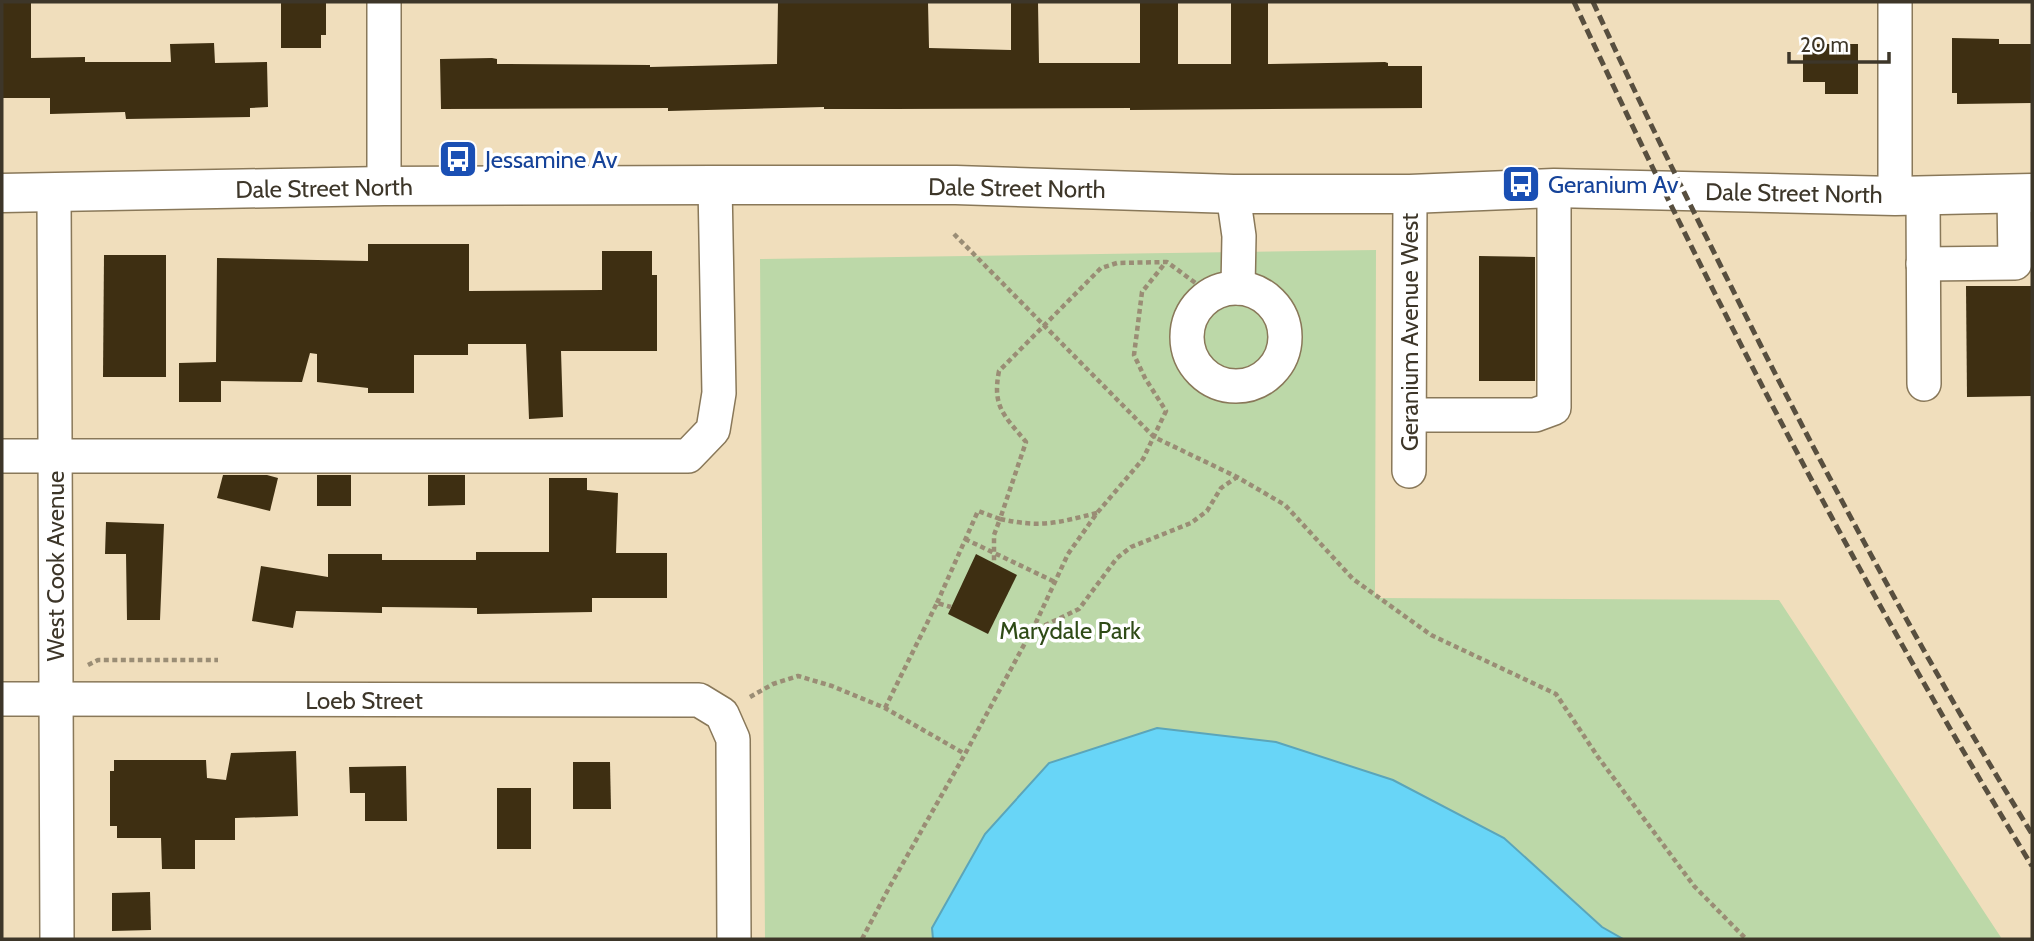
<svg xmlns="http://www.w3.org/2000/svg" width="2034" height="941" viewBox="0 0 2034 941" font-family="Cabin,sans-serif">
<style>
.green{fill:#bcd8a8}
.water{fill:#68d5f7;stroke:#5ba5b9;stroke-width:2}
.building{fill:#3e2f12}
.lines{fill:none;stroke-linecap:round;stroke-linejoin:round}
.minor-casing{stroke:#897859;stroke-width:36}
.major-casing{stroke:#897859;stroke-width:41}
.path{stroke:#9a8d75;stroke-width:4.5;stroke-dasharray:5 3.5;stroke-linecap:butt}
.minor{stroke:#fff;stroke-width:33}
.major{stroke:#fff;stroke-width:38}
.rail{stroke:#584f3f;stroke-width:5;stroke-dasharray:10 5;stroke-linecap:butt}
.labels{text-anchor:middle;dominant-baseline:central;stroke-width:7;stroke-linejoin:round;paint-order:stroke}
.transit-label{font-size:24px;fill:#164399;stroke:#fff;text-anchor:start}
.street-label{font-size:24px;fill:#3d3629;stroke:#fff}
.park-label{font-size:24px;fill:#2f4b17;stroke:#fff}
</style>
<rect width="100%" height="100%" fill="#f0debc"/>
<path class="green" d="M 1376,250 L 1375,598 L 1779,600 L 2002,939 L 765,939 L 760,259 Z"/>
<path class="water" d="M 1157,728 L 1276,742 L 1393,780 L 1504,838 L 1602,927 L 1623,939 L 933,939 L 932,928 L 985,834 L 1049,763 Z"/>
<g class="building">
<path d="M 2,2 L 31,2 L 31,58 L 85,57 L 85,62 L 171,62 L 170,44 L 214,43 L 215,63 L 267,62 L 268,107 L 250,108 L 250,117 L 126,119 L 125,112 L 50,114 L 50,98 L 2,98 Z"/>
<path d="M 281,2 L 326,2 L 326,35 L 321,35 L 321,48 L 281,48 Z"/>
<path d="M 778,2 L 928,2 L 929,48 L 1011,50 L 1011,2 L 1038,2 L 1039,63 L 1140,63 L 1140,2 L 1178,2 L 1178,64 L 1231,64 L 1231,2 L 1268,2 L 1268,64 L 1385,62 L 1388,63 L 1388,66 L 1422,66 L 1422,108 L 1130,110 L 1130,108 L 893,109 L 824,109 L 824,107 L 668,111 L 668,108 L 441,109 L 440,59 L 492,58 L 497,59 L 497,64 L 650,65 L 650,67 L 777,64 Z"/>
<path d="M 1952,38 L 1999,39 L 1999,44 L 2032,44 L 2032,103 L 1957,104 L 1957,93 L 1952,93 Z"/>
<path d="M 1803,44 L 1858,44 L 1858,94 L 1825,94 L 1825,82 L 1803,82 Z"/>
<path d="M 368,244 L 469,244 L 469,291 L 602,290 L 602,251 L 652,251 L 652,275 L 657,275 L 657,351 L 561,351 L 563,417 L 529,419 L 526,344 L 468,344 L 468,355 L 414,355 L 414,393 L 368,393 L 368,388 L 317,382 L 317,354 L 310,353 L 302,382 L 221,381 L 221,402 L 179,402 L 179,363 L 216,362 L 217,258 L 368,261 Z"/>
<path d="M 104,255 L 166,255 L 166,377 L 103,377 Z"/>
<path d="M 1479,256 L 1535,257 L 1535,381 L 1479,381 Z"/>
<path d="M 1966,286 L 2032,286 L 2032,396 L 1967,397 Z"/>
<path d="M 223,475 L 267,475 L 278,478 L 270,511 L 217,498 Z"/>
<rect x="317" y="475" width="34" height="31"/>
<path d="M 428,475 L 465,475 L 465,505 L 428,506 Z"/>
<path d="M 549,478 L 587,478 L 587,490 L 618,493 L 616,553 L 667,553 L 667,598 L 592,598 L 592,612 L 477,614 L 477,608 L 382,607 L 382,613 L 296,611 L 293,628 L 252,621 L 261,566 L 328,577 L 328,554 L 382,554 L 382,560 L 476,560 L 476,552 L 549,552 Z"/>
<path d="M 106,522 L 164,524 L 160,620 L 127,620 L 126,554 L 105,554 Z"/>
<path d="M 976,554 L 1017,575 L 988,634 L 948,614 Z"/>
<path d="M 296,751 L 298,816 L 235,818 L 235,840 L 195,840 L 195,869 L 162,869 L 161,838 L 117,838 L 117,826 L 110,826 L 110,771 L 114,771 L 114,760 L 206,760 L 207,778 L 226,780 L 231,753 Z"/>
<path d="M 573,762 L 610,762 L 611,809 L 573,809 Z"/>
<path d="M 406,766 L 407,821 L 365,821 L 365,793 L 350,793 L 349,767 Z"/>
<rect x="497" y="788" width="34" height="61"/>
<path d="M 150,892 L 151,930 L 112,931 L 112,893 Z"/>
</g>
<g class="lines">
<g class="minor-casing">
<g id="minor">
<path d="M 384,2 L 384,186"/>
<path d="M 54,194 L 57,939"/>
<path d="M 1233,194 L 1239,236 L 1238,288"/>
<path d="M 1923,195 L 1924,384"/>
<path d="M 1895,196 L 1895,2"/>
<path d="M 1923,264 L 2015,263 L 2014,194"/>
<circle cx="1236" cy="337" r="49"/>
<path d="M 1410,415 L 1535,415 L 1554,408 L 1554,188"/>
<path d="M 2,456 L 688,456 L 713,430 L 719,393 L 715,185"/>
<path d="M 1409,471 L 1410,194"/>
<path d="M 2,699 L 699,700 L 722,714 L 733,739 L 734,939"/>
</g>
</g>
<g class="major-casing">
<path id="major" d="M 2,193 L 384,186 L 715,185 L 956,185 L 1233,194 L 1410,194 L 1554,188 L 1895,196 L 2032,193"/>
</g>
<g class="path">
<path d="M 954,234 L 1154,437 L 1237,477 L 1285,505 L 1353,579 L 1431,635 L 1556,694 L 1598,757 L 1694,886 L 1746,939"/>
<path d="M 1097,513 C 1056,523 1042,528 1000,519 L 1026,442 C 1004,415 992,407 999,371 L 1101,268 L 1117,263 L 1167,262 L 1205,290"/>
<path d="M 965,539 L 1055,582"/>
<path d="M 937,603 L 978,511 L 1000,519 L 994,535 L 994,563"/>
<path d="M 1032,631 L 1068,554 L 1097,513 L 1143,459 L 1166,411 L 1145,378 L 1134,355 L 1142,292 L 1166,262"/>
<path d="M 88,665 L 98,660 L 218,660"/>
<path d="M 750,697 L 773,684 L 798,676 L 832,686 L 885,708 L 965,754"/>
<path d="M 885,708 L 937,603 L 951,607"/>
<path d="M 862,939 L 890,886 L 965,754 L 1031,632 L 1079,609 L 1117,558 L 1131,547 L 1191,523 L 1207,511 L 1221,488 L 1237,477"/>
</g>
<use href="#minor" class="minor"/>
<use href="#major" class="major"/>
<g class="rail">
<path d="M 1574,2 C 1711,297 1862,588 2032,866"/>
<path d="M 1593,2 C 1646,117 1703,231 1760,344 C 1845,510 1934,675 2032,834"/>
</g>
</g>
<defs>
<g id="bus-square" transform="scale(2.0125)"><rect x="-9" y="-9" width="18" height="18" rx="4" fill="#1a4fb4" stroke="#fff"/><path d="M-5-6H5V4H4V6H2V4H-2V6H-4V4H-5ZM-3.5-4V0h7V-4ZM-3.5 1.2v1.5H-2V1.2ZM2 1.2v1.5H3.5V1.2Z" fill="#fff"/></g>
</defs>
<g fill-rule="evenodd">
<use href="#bus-square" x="458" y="159"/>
<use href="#bus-square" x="1521" y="184"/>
</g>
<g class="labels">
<g class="transit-label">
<text x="485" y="159">Jessamine Av</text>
<text x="1548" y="184">Geranium Av</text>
</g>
<g class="street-label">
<text transform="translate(324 188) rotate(-1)">Dale Street North</text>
<text transform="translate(1017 188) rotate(1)">Dale Street North</text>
<text transform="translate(1794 193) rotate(1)">Dale Street North</text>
<text transform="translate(1409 332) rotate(-90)">Geranium Avenue West</text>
<text transform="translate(55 566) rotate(-90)">West Cook Avenue</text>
<text x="364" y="700">Loeb Street</text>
</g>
<g class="park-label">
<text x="1070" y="630">Marydale Park</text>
</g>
</g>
<rect width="2034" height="941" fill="none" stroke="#3d3629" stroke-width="7"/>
<path d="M1789 52v10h100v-10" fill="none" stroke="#3d3629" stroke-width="3.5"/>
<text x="1800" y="52" font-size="21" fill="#3d3629" stroke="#ffffff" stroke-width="5" paint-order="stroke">20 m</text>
</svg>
